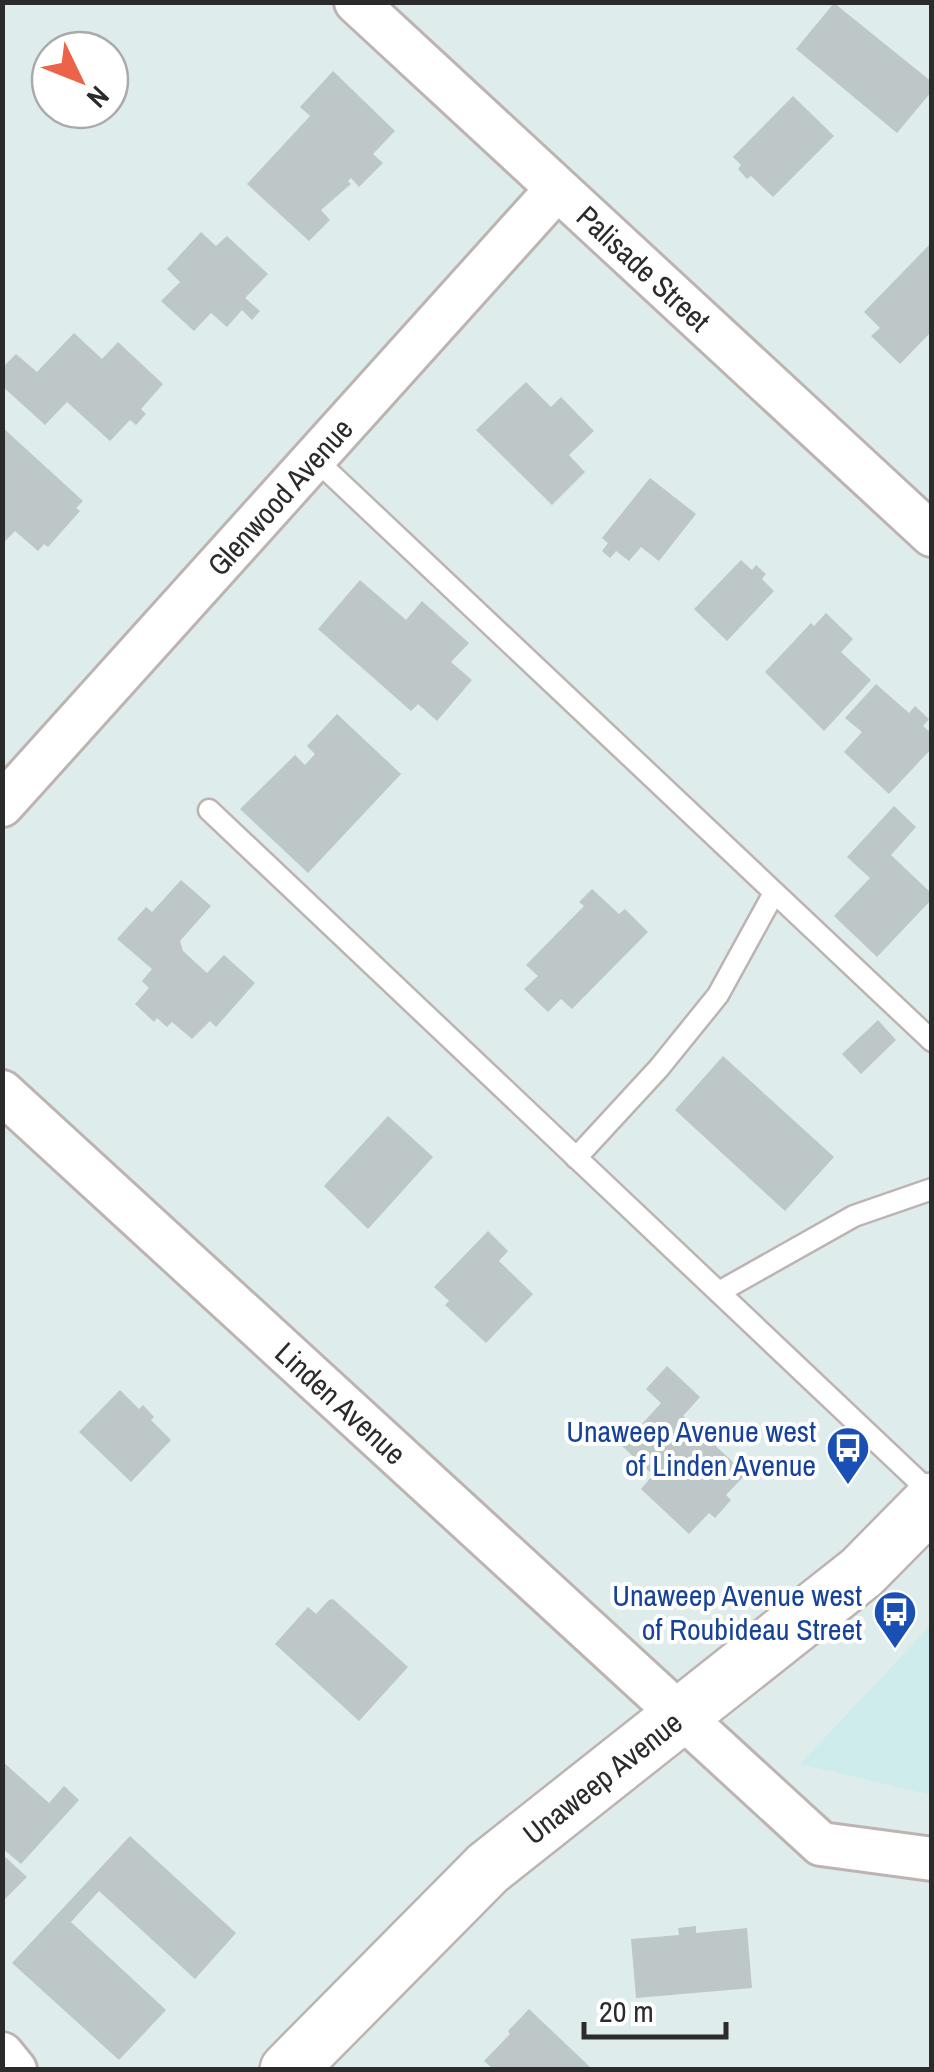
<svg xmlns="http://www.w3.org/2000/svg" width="934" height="2072" viewBox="0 0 934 2072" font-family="'Archivo Narrow',sans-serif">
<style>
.education{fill:#cfecec}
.building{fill:#bec7c7}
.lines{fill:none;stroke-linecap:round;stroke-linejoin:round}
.service-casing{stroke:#bdb4b2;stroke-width:25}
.minor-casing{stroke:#bdb4b2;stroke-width:48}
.secondary-casing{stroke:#bdb4b2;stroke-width:60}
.service{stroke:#fff;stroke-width:20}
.minor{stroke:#fff;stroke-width:42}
.secondary{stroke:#fff;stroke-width:55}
.labels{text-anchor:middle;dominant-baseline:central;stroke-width:8;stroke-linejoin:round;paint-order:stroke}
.street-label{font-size:30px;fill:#2b2b2b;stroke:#fff}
.transit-label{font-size:30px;fill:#164399;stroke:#fff;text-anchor:end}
</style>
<rect width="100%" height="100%" fill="#deeceb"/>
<path class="education" d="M 931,1625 L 931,1795 L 800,1764 Z"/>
<g class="building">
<path d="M 834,3 L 932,82 L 932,91 L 897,133 L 796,49 Z"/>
<path d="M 333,71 L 395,131 L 373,154 L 383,163 L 359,187 L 351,178 L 348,181 L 351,184 L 321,210 L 330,220 L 309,241 L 247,184 L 310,116 L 300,107 Z"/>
<path d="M 793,96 L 834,136 L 773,197 L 751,176 L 747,179 L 738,169 L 741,165 L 733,157 Z"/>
<path d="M 201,232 L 216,246 L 227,236 L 268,274 L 245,298 L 260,311 L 252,320 L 242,310 L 227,327 L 211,313 L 194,331 L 161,301 L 180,282 L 167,269 Z"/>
<path d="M 932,242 L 932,331 L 900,364 L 871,336 L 880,328 L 864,312 Z"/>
<path d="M 74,333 L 102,359 L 118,342 L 163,384 L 141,409 L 146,414 L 136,425 L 130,420 L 110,441 L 67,402 L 45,425 L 2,386 L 2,368 L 16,354 L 37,372 Z"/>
<path d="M 526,382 L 551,407 L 561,397 L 594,431 L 569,455 L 585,472 L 552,505 L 476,430 Z"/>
<path d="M 2,427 L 83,501 L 76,508 L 80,511 L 48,547 L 44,544 L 38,551 L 15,531 L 2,544 Z"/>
<path d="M 650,478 L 696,514 L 659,561 L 641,547 L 629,561 L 616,551 L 610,558 L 602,551 L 608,543 L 602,538 Z"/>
<path d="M 741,560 L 752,570 L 756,565 L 766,574 L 762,579 L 774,591 L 727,641 L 694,609 Z"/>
<path d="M 360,580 L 406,620 L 422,601 L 469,643 L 451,662 L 472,680 L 437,721 L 418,704 L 411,711 L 318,629 Z"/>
<path d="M 826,613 L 853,639 L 841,652 L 871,680 L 824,731 L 765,672 L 811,623 L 814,626 Z"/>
<path d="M 876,684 L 909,713 L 915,706 L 929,719 L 923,726 L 932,734 L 932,748 L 889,794 L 844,752 L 862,732 L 845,718 Z"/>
<path d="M 337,714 L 401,774 L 308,873 L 240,809 L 295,755 L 305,765 L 315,754 L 307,746 Z"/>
<path d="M 894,806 L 916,827 L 891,855 L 932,894 L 932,899 L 877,957 L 834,916 L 870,878 L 847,857 Z"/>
<path d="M 181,880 L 211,906 L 180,941 L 183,951 L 207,973 L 224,955 L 255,983 L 216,1027 L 210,1021 L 192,1039 L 172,1022 L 167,1027 L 157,1018 L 154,1022 L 135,1004 L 149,988 L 142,981 L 152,969 L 117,939 L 146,907 L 152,912 Z"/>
<path d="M 592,889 L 619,914 L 625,909 L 648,932 L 572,1009 L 561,999 L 548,1012 L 524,989 L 538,976 L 526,965 L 584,906 L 579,902 Z"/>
<path d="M 878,1020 L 896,1040 L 861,1074 L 842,1054 Z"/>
<path d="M 723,1056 L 834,1157 L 785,1211 L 675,1110 Z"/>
<path d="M 388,1116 L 433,1157 L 368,1229 L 324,1186 Z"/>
<path d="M 488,1231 L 508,1251 L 499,1261 L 533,1294 L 486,1343 L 445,1305 L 449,1301 L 434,1287 Z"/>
<path d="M 667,1366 L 700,1397 L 683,1416 L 746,1474 L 726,1495 L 731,1500 L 715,1518 L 709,1513 L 689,1534 L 641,1489 L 653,1475 L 622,1446 L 661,1403 L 646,1389 Z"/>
<path d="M 120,1390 L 139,1409 L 143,1405 L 154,1417 L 151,1420 L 171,1440 L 131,1482 L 79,1432 Z"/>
<path d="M 333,1599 L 408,1667 L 359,1721 L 275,1644 L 308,1607 L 316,1614 L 329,1600 Z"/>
<path d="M 2,1761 L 49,1803 L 64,1786 L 79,1800 L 21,1864 L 2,1848 Z"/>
<path d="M 130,1836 L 236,1933 L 195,1979 L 99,1891 L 71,1922 L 166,2010 L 119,2060 L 12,1963 Z"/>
<path d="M 2,1854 L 27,1877 L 2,1902 Z"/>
<path d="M 696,1926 L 696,1933 L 747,1928 L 752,1988 L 636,1998 L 631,1939 L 679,1935 L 678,1928 Z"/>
<path d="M 529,2009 L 590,2067 L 587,2070 L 494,2070 L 484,2061 L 510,2034 L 508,2031 Z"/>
</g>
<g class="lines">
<g class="service-casing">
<g id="service">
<path d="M 314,458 L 932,1041"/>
<path d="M 209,810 L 932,1494"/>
<path d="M 576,1158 L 659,1068 L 718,995 L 774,893"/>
<path d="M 719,1292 L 854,1216 L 932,1189"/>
</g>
</g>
<g class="minor-casing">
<g id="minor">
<path id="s1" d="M 356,2 L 932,535"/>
<path id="s2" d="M 2,805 L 557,189"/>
<path id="s3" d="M 2,1092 L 821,1844 L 932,1859"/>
<path d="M 2,2054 L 15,2070"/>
</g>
</g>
<g class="secondary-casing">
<g id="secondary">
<path id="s4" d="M 288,2070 L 488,1868 L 862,1572 L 932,1501"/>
</g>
</g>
<use href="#service" class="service"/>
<use href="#minor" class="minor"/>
<use href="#secondary" class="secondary"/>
</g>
<defs>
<g id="bus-pin" transform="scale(2.25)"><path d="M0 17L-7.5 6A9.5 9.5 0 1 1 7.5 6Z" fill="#1a4fb4" stroke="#fff"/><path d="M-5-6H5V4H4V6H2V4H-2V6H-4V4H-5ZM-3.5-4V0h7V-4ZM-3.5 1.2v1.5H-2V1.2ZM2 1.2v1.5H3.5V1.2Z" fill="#fff"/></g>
</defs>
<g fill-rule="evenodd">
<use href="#bus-pin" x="848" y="1448"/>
<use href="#bus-pin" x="895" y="1612"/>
</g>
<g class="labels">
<g class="street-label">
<text stroke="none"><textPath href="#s1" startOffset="392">Palisade Street</textPath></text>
<text stroke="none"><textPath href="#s2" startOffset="415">Glenwood Avenue</textPath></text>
<text stroke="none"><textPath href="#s3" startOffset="460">Linden Avenue</textPath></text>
<text stroke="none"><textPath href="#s4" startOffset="430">Unaweep Avenue</textPath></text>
</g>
<g class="transit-label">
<text x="816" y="1431">Unaweep Avenue west<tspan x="816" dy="34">of Linden Avenue</tspan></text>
<text x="862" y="1595">Unaweep Avenue west<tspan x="862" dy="34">of Roubideau Street</tspan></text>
</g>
</g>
<rect width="934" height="2072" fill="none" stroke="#2b2b2b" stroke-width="10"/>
<g transform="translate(80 80) rotate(133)"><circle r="48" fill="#ffffff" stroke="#aaaaaa" stroke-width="2.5"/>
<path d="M0-8L18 38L0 25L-18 38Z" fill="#ed634a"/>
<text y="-15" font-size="28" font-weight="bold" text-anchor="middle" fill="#2b2b2b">N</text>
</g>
<path d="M584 2022v15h142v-15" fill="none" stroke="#2b2b2b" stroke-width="5"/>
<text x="599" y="2022" font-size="30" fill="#2b2b2b" stroke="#ffffff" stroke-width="8" paint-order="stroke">20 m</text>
</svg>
